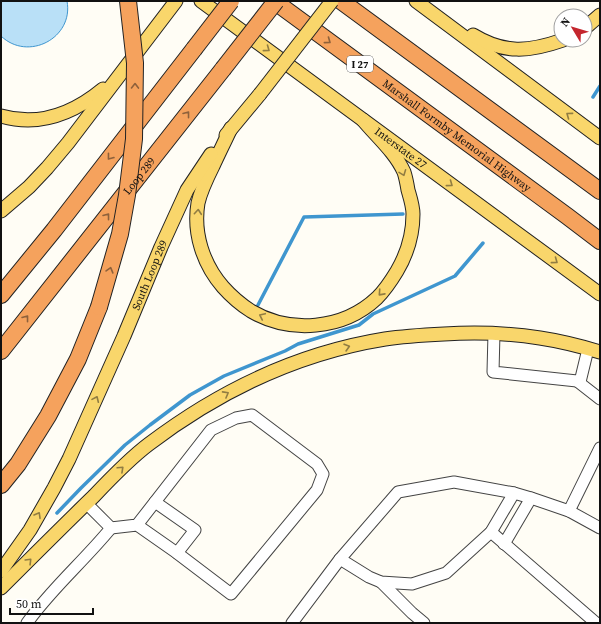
<svg xmlns="http://www.w3.org/2000/svg" width="601" height="624" viewBox="0 0 601 624" font-family="'Source Serif 4',serif">
<style>
.water{fill:#b9e0f7;stroke:#3f96cf}
.lines{fill:none;stroke-linecap:round;stroke-linejoin:round}
.stream{stroke:#3f96cf;stroke-width:3.5}
.minor-casing{stroke:#444;stroke-width:13}
.major-casing{stroke:#222;stroke-width:15}
.highway-casing{stroke:#222;stroke-width:18}
.minor{stroke:#fff;stroke-width:11}
.major{stroke:#f9d66b;stroke-width:13}
.highway{stroke:#f5a25d;stroke-width:16}
.major-bridge-casing{stroke:#222;stroke-width:15;stroke-linecap:butt}
.highway-bridge-casing{stroke:#222;stroke-width:18;stroke-linecap:butt}
.major-bridge{stroke:#f9d66b;stroke-width:13}
.highway-bridge{stroke:#f5a25d;stroke-width:16}
.oneway{stroke:#8e613b}
.oneway2{stroke:#917d42}
.labels{text-anchor:middle;dominant-baseline:central;stroke-width:4;stroke-linejoin:round;paint-order:stroke}
.shield{fill:#fff;stroke:#585858;stroke-width:1}
.shield-label{font-size:10px;font-weight:bold;fill:#111}
.street-label{font-size:11px;fill:#111;stroke:#fff}
</style>
<rect width="100%" height="100%" fill="#fffdf5"/>
<path class="water" d="M 1,1 L 67,1 C 74,38 28,62 1,36 Z"/>
<g class="lines">
<g class="stream">
<path d="M 593,97 L 600,86"/>
<path d="M 258,305 L 304,217 L 403,214"/>
<path d="M 57,513 L 81,488 L 125,445 L 150,425 L 190,395 L 224,376 L 285,351 L 298,344 L 359,325 L 373,314 L 455,276 L 483,243"/>
</g>
<g class="minor-casing">
<g id="minor">
<path d="M 494,333 L 493,372 L 577,381 L 580,382 L 588,349"/>
<path d="M 577,381 L 600,399"/>
<path d="M 155,502 L 195,530 L 177,553"/>
<path d="M 569,511 L 600,448"/>
<path d="M 111,528 L 137,525 L 177,553 L 231,594 L 317,490 L 323,474 L 317,464 L 252,415 L 236,418 L 211,430 L 137,525"/>
<path d="M 491,532 L 596,623"/>
<path d="M 504,544 L 531,498"/>
<path d="M 340,559 L 369,577 L 381,582 L 412,584 L 446,573 L 491,532 L 514,493"/>
<path d="M 381,582 L 412,613 L 424,623"/>
<path d="M 27,623 C 51,589 84,561 111,528 L 86,503"/>
<path d="M 292,623 L 340,559 L 398,492 L 454,482 L 514,493 L 531,498 L 569,511 L 600,528"/>
</g>
</g>
<g class="major-casing">
<g id="major">
<path id="s1" d="M 201,1 L 600,294"/>
<path d="M 416,1 L 600,138"/>
<path d="M 585,28 L 600,15"/>
<path d="M 473,35 C 504,54 529,52 563,40"/>
<path d="M 1,116 C 39,127 74,113 103,89"/>
<path d="M 231,128 C 225,141 219,153 213,166 C 207,178 201,190 198,203 C 193,233 203,264 223,287 C 231,296 240,304 251,311 C 290,334 343,330 377,298 C 385,290 391,281 397,271 C 407,254 413,234 413,214 C 413,206 410,197 408,190 C 407,184 406,178 404,172 C 395,152 377,137 363,120"/>
<path d="M 226,135 L 260,94"/>
<path d="M 1,211 L 29,187 L 47,168 L 68,143 L 176,1"/>
<path id="s2" d="M 1,571 L 30,530 L 54,488 L 69,459 L 124,336 L 161,247 L 187,190 L 211,154"/>
<path d="M 1,588 C 32,557 63,526 94,496 C 111,478 129,459 149,444 C 219,391 298,353 385,339 C 405,336 424,335 444,334 C 476,332 508,333 540,338 C 560,341 580,346 600,352"/>
</g>
</g>
<g class="highway-casing">
<g id="highway">
<path id="s3" d="M 274,1 L 567,216 L 600,241"/>
<path d="M 341,1 L 600,191"/>
<path d="M 1,295 L 54,230 L 194,49"/>
<path id="s4" d="M 1,351 L 223,69"/>
<path d="M 1,485 L 18,464 L 48,416 L 78,359 L 99,307"/>
</g>
</g>
<use href="#minor" class="minor"/>
<use href="#major" class="major"/>
<use href="#highway" class="highway"/>
<g class="major-bridge-casing">
<path id="major-bridge" d="M 260,94 L 332,1"/>
</g>
<g class="highway-bridge-casing">
<g id="highway-bridge">
<path d="M 194,49 L 231,1"/>
<path d="M 223,69 L 276,1"/>
<path d="M 99,307 L 120,234 L 127,195 L 134,139 L 135,63 L 128,1"/>
</g>
</g>
<use href="#major-bridge" class="major-bridge"/>
<use href="#highway-bridge" class="highway-bridge"/>
</g>
<defs><path id="oneway-chevron" d="M-2-3.5L2.5 0L-2 3.5" fill="none" stroke-width="1.6" stroke-linecap="round" stroke-linejoin="round"/></defs>
<g class="oneway">
<use href="#oneway-chevron" transform="translate(328 41) rotate(36)"/>
<use href="#oneway-chevron" transform="translate(135 86) rotate(-89)"/>
<use href="#oneway-chevron" transform="translate(187 114) rotate(-52)"/>
<use href="#oneway-chevron" transform="translate(110 157) rotate(128)"/>
<use href="#oneway-chevron" transform="translate(107 216) rotate(-52)"/>
<use href="#oneway-chevron" transform="translate(110 270) rotate(-74)"/>
<use href="#oneway-chevron" transform="translate(26 318) rotate(-52)"/>
</g>
<g class="oneway2">
<use href="#oneway-chevron" transform="translate(267 49) rotate(36)"/>
<use href="#oneway-chevron" transform="translate(569 115) rotate(-144)"/>
<use href="#oneway-chevron" transform="translate(403 173) rotate(69)"/>
<use href="#oneway-chevron" transform="translate(450 184) rotate(36)"/>
<use href="#oneway-chevron" transform="translate(198 212) rotate(-85)"/>
<use href="#oneway-chevron" transform="translate(555 261) rotate(36)"/>
<use href="#oneway-chevron" transform="translate(381 293) rotate(132)"/>
<use href="#oneway-chevron" transform="translate(262 316) rotate(-155)"/>
<use href="#oneway-chevron" transform="translate(347 347) rotate(-16)"/>
<use href="#oneway-chevron" transform="translate(226 394) rotate(-29)"/>
<use href="#oneway-chevron" transform="translate(96 399) rotate(-66)"/>
<use href="#oneway-chevron" transform="translate(121 469) rotate(-43)"/>
<use href="#oneway-chevron" transform="translate(38 515) rotate(-60)"/>
<use href="#oneway-chevron" transform="translate(29 561) rotate(-45)"/>
</g>
<g class="labels">
<rect class="shield" x="347" y="56" width="26" height="16" rx="3"/>
<g class="shield-label">
<text x="360" y="64">I 27</text>
</g>
<g class="street-label">
<text stroke="none"><textPath href="#s3" startOffset="227">Marshall Formby Memorial Highway</textPath></text>
<text stroke="none"><textPath href="#s1" startOffset="248">Interstate 27</textPath></text>
<text stroke="none"><textPath href="#s4" startOffset="223">Loop 289</textPath></text>
<text stroke="none"><textPath href="#s2" startOffset="332">South Loop 289</textPath></text>
</g>
</g>
<rect width="601" height="624" fill="none" stroke="#111111" stroke-width="4"/>
<g transform="translate(573 28) rotate(308)"><circle r="19" fill="#ffffff" stroke="#a0a0a0"/>
<path d="M0-3L7 15L0 10L-7 15Z" fill="#c4262e"/>
<text y="-6" font-size="11" font-weight="bold" text-anchor="middle" fill="#111111">N</text>
</g>
<path d="M10 608v6h83v-6" fill="none" stroke="#111111" stroke-width="2"/>
<text x="16" y="608" font-size="12" fill="#111111" stroke="#ffffff" stroke-width="3" paint-order="stroke">50 m</text>
</svg>
